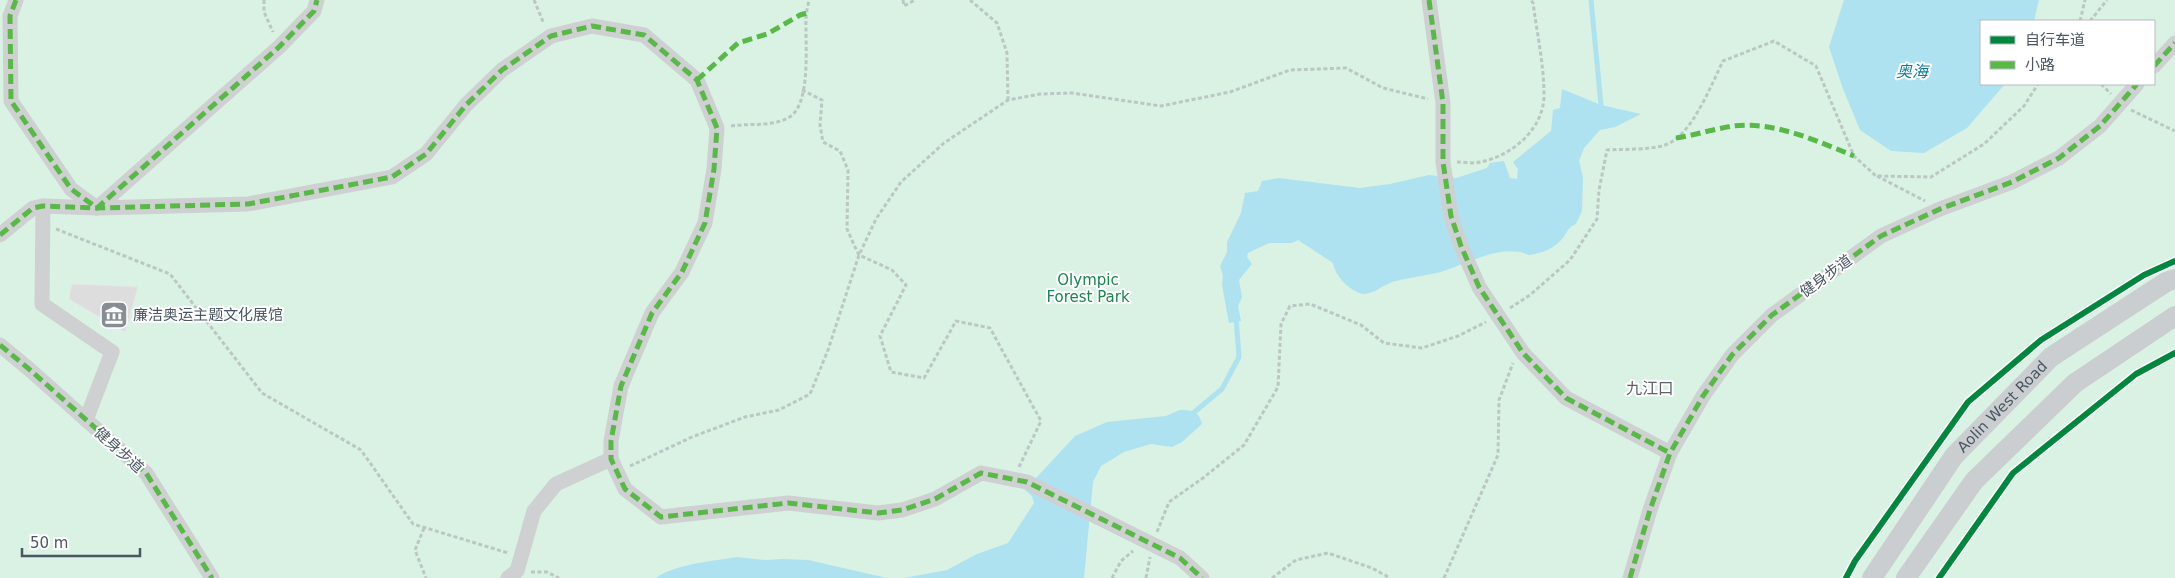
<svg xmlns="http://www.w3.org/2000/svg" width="2175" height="578" viewBox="0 0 2175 578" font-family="'DejaVu Sans','Noto Sans SC',sans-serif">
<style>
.green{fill:#d9f2e3;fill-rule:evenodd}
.water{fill:#aee2f0}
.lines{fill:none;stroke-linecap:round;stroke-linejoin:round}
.stream{stroke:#aee2f0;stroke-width:5}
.building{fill:#ddddde;stroke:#e5e6e7}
.path{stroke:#bcc7c4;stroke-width:3;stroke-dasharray:4 2.5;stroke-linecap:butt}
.minor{stroke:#ced0d2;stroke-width:15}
.major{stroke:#caced1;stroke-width:20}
.quiet{stroke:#58b947;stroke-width:5;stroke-dasharray:10 5;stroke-linecap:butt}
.cycleway-casing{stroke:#fff;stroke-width:9}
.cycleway{stroke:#00873e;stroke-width:6}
.labels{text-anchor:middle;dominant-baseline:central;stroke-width:4;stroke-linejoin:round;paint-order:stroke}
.street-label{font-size:15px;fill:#4a5661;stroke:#fff}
.park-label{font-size:15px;fill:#17864f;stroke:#fff}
.poi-label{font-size:15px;fill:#4a5661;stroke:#fff;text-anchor:start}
.water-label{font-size:16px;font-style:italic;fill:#0c7c9b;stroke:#fff}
.neighbourhood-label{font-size:16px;fill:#5f6368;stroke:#fff}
</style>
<rect width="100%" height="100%" fill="#f4f4f4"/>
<path class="green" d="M 0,0 L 2175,0 L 2175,578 L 0,578 ZM 1981,21 L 2154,21 L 2154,84 L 1981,84 Z"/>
<g class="water">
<path d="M 1844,0 L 2039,0 L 2034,21 L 1981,21 L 1981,84 L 2005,84 L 1967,128 L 1924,153 L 1891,151 L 1860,130 L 1843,89 L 1829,47 Z"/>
<path d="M 1562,89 L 1601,105 L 1641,114 L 1615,127 L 1600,130 L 1584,148 L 1579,161 L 1583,177 L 1582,211 L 1576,224 C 1568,227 1568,231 1563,238 C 1554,249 1542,253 1529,255 C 1502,242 1463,266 1437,273 C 1422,276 1407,278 1392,282 C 1383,285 1374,294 1364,294 C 1350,292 1335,276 1333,263 L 1298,240 L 1292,243 L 1269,243 L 1248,253 L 1247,257 L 1252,264 L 1239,280 L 1242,297 L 1238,306 L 1241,321 L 1229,323 L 1222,285 L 1223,276 L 1220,266 L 1227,252 L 1227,242 L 1241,213 L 1245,193 L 1258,191 L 1262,181 L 1279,178 L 1360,188 L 1390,184 L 1429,175 L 1456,178 L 1487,168 L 1490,163 L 1504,161 L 1510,178 L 1517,179 L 1518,169 L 1513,162 L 1551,131 L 1553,110 L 1560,108 Z"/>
<path d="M 1180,410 C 1192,410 1199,411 1202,424 L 1182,442 L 1172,447 L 1151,444 L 1124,452 L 1101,466 L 1093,482 L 1084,578 L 904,578 L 947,570 L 977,554 L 1008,543 L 1034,503 L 1032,496 L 1025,490 L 1075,436 L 1107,422 L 1166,416 Z"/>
<path d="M 737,557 L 765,560 L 782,559 L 808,560 L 887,578 L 656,578 C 674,564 715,561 737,557 Z"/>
</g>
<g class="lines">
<g class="stream">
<path d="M 1591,0 L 1601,105 L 1598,109"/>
<path d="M 1192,414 L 1222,389 L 1239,357 L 1236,317"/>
</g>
</g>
<path class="building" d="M 72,284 L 138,287 L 125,332 L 69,299 Z"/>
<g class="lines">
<g class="path">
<path d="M 264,0 L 264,12 L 273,32"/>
<path d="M 534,0 L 544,24"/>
<path d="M 903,0 L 904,6 L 915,0"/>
<path d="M 970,0 L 997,23 L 1007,53 L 1008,100"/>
<path d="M 2080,21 L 2085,0"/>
<path d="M 2090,21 L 2107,0"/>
<path d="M 2101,84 L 2111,94"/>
<path d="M 802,90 L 822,100 L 820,125 L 823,142 L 840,151 L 848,170 L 847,229 L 855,247 L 859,255 L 892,270 L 906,285 L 880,336 L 891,372 L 924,378 L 956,321 L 990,328 L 1041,421 L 1019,467"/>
<path d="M 2131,110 L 2175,131"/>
<path d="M 731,126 C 750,123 770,127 788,118 C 812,106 805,42 806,19 C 806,13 808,6 809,0"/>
<path d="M 1457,162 C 1464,162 1473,164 1480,162 C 1512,156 1544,129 1544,95 C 1544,65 1537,33 1533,3 L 1531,0"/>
<path d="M 1877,176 L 1925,201"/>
<path d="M 56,229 L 170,274 L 262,393 L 361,450 L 413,524 L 508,553"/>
<path d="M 1510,308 L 1530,295 L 1570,260 L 1597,219 L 1599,190 L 1607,150 C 1622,149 1651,150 1665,145 C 1692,136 1711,85 1723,61 L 1774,41 L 1816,66 L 1854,156 L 1876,176 L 1931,177 L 1984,144 L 2024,106 L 2038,84"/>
<path d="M 630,466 L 692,437 L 745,417 L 779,410 L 810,394 L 828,350 L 859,255 L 876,219 L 901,182 L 944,143 L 1008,100 L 1040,94 L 1072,93 L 1161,106 L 1230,92 L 1290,70 L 1346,68 L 1383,88 L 1428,99"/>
<path d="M 424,528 L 415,550 L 426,578"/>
<path d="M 1157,532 L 1169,502 L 1203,478 L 1244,445 L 1278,387 L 1281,324 L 1290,306 L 1310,304 L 1361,325 L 1384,343 L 1422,348 L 1458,336 L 1486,322"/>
<path d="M 531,572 L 547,572 L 559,578"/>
<path d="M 1112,578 L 1121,561 L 1133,551"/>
<path d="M 1146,578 L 1150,557"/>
<path d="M 1272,578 L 1296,560 L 1328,553 L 1372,568 L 1390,578"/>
<path d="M 1444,578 L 1498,455 L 1499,400 L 1513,363"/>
</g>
<g class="minor">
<path d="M 16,0 L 10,16 L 11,101 L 71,189 L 97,208 L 279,47 L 314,11 L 317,0"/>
<path d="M 1429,0 L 1443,103 L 1443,162 L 1451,216 L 1461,246 L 1479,287 L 1523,353 L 1566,398 L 1670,453"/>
<path d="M 2154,66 L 2175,43"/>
<path d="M 43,206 L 42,304 L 112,352 L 86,420"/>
<path d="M 0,235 L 33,208 L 43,206 L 97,208 L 248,204 L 392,177 L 426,154 L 466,105 L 502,70 L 551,36 L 592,26 L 644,35 L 697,80 L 717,128 L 714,169 L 705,223 L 682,272 L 652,313 L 621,386 L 611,441 L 611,459 L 625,489 L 661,517 L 788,503 L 878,513 L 902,510 L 935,499 L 981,473 L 1027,482 L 1180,558 L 1202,578"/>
<path d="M 0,345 L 29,369 L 146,473 L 212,578"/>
<path d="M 508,578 L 517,571 L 534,511 L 556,484 L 611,459"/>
<path d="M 1630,578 L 1650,510 L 1670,453 L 1703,396 L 1732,355 L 1772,315 L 1881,236 L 1940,209 L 2012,182 L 2059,158 L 2100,126 L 2137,84"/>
</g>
<g class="major">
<path id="s1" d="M 1872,578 L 1954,456 L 2051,357 L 2166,282 L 2175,279"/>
<path d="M 1906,578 L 1974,481 L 2075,383 L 2175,316"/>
</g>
<g class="quiet">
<path d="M 16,0 L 10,16 L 11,101 L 71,189 L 97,208 L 279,47 L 314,11 L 317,0"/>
<path d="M 1429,0 L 1443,103 L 1443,162 L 1451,216 L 1461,246 L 1479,287 L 1523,353 L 1566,398 L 1670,453"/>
<path d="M 2154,66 L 2175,43"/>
<path d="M 697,80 L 738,43 L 767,34 L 800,15 L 807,13"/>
<path d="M 1676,138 C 1695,135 1714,129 1733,126 C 1774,121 1817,141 1854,156"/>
<path d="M 0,235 L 33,208 L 43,206 L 97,208 L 248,204 L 392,177 L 426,154 L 466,105 L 502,70 L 551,36 L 592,26 L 644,35 L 697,80 L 717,128 L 714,169 L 705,223 L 682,272 L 652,313 L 621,386 L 611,441 L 611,459 L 625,489 L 661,517 L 788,503 L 878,513 L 902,510 L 935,499 L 981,473 L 1027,482 L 1180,558 L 1202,578"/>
<path d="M 0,345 L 29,369 L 146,473 L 212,578"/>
<path d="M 1630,578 L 1650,510 L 1670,453 L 1703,396 L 1732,355 L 1772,315 L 1881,236 L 1940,209 L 2012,182 L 2059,158 L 2100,126 L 2137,84"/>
</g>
<g class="cycleway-casing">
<g id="cycleway">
<path d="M 1846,578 L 1855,561 L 1968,402 L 2041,340 L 2144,275 L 2175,261"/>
<path d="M 1939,578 L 2013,473 L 2136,374 L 2175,353"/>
</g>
</g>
<use href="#cycleway" class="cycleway"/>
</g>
<defs>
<g id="museum-square" transform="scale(1.4375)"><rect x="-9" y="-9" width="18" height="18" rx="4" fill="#868d94" stroke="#fff"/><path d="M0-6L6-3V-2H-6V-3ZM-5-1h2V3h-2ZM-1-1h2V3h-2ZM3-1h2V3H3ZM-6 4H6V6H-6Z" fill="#fff"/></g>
</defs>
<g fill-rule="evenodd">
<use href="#museum-square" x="114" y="315"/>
</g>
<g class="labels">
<g class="street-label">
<text transform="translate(1826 276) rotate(-36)">健身步道</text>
<text stroke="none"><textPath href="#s1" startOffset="216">Aolin West Road</textPath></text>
<text transform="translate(119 450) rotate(42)">健身步道</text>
</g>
<g class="park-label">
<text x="1088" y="280">Olympic<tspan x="1088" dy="17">Forest Park</tspan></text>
</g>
<g class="poi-label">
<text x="133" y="315">廉洁奥运主题文化展馆</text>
</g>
<g class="water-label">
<text x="1912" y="71">奥海</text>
</g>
<g class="neighbourhood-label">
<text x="1650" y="388">九江口</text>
</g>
</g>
<rect x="1980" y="20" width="175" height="65" fill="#ffffff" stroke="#b7bbc0"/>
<rect x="1990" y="36" width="25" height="8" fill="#00873e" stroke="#b7bbc0"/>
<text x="2025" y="45" font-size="15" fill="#4a5661">自行车道</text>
<rect x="1990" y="61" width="25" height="8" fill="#58b947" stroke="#b7bbc0"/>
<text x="2025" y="70" font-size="15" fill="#4a5661">小路</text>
<path d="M22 548v8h118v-8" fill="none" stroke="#4a5661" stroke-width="2.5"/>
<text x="30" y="548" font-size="15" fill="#4a5661" stroke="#ffffff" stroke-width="4" paint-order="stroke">50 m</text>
</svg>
